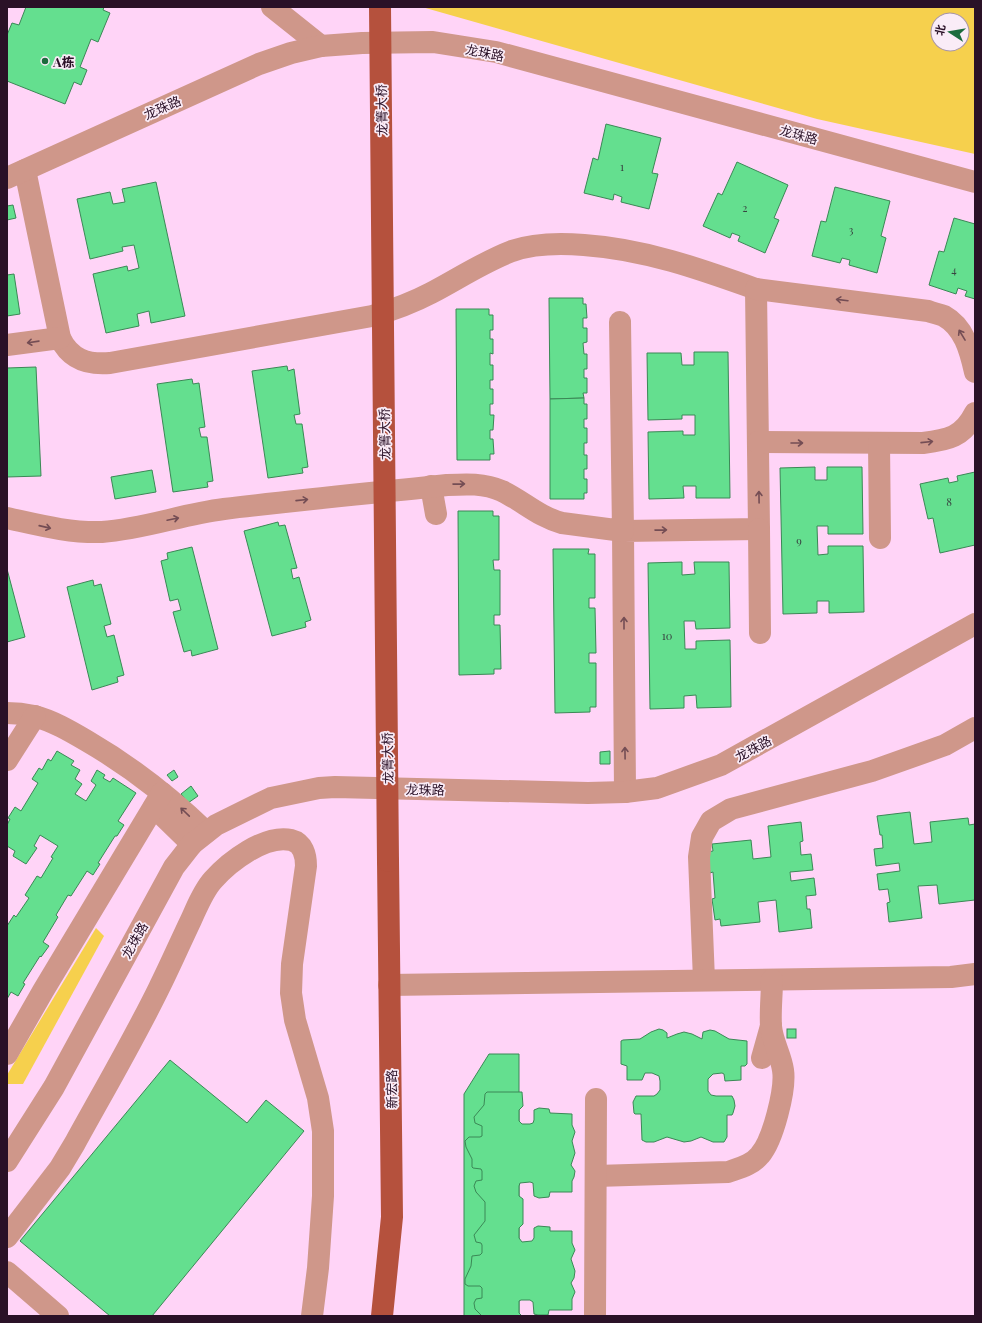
<svg xmlns="http://www.w3.org/2000/svg" width="982" height="1323" viewBox="0 0 982 1323" font-family="'Playfair Display','Noto Sans SC',serif">
<style>
.green{fill:#f6d04d;fill-rule:evenodd}
.building{fill:#64df8f;stroke:#3b8856}
.lines{fill:none;stroke-linecap:round;stroke-linejoin:round}
.minor{stroke:#cf978a;stroke-width:22}
.major{stroke:#b5513d;stroke-width:22}
.major-bridge{stroke:#b5513d;stroke-width:22}
.oneway{stroke:#744d54}
.poi-dot{fill:#1c6c3d;stroke:#faecf7;stroke-width:1.5}
.labels{text-anchor:middle;dominant-baseline:central;stroke-width:3.5;stroke-linejoin:round;paint-order:stroke}
.number-label{font-size:11px;fill:#384441}
.street-label{font-size:13px;fill:#2a1127;stroke:#faecf7}
.poi-label{font-size:13px;font-weight:bold;fill:#2a1127;stroke:#faecf7;text-anchor:start}
</style>
<rect width="100%" height="100%" fill="#ffd4f7"/>
<g class="green">
<path d="M 422,7 L 975,7 L 975,154 L 817,119 ZM 938,20 L 962,20 L 962,44 L 938,44 Z"/>
<path d="M 96,928 L 104,936 L 23,1084 L 7,1084 L 7,1075 Z"/>
</g>
<g class="building">
<path d="M 26,7 L 104,7 L 103,10 L 110,13 L 98,42 L 91,39 L 80,67 L 87,70 L 81,85 L 74,82 L 65,104 L 7,81 L 7,35 L 12,23 L 19,25 Z"/>
<path d="M 606,124 L 661,138 L 652,173 L 658,174 L 649,209 L 621,202 L 622,197 L 614,194 L 613,200 L 584,193 L 593,158 L 598,160 Z"/>
<path d="M 737,162 L 788,185 L 774,218 L 779,220 L 765,253 L 738,241 L 740,236 L 732,233 L 730,238 L 703,226 L 718,193 L 722,195 Z"/>
<path d="M 156,182 L 185,316 L 151,323 L 149,311 L 137,314 L 139,326 L 106,333 L 93,274 L 127,266 L 128,271 L 139,268 L 134,245 L 122,247 L 123,251 L 90,259 L 77,199 L 110,192 L 113,204 L 125,202 L 122,189 Z"/>
<path d="M 835,187 L 890,201 L 881,236 L 886,238 L 877,273 L 849,265 L 850,260 L 842,258 L 840,263 L 812,256 L 821,221 L 826,222 Z"/>
<path d="M 13,205 L 16,218 L 7,220 L 7,206 Z"/>
<path d="M 954,218 L 975,224 L 975,299 L 965,296 L 967,291 L 958,288 L 956,294 L 929,285 L 939,251 L 944,252 Z"/>
<path d="M 14,274 L 20,314 L 7,316 L 7,275 Z"/>
<path d="M 549,298 L 583,298 L 583,304 L 586,304 L 587,318 L 583,318 L 583,328 L 587,328 L 587,342 L 583,343 L 584,354 L 587,354 L 587,369 L 584,369 L 584,378 L 587,378 L 587,393 L 583,393 L 584,398 L 550,399 Z"/>
<path d="M 456,309 L 489,309 L 489,315 L 493,315 L 493,330 L 490,330 L 490,339 L 493,339 L 493,354 L 490,353 L 490,365 L 493,365 L 493,380 L 490,380 L 490,389 L 493,389 L 493,404 L 490,404 L 490,415 L 494,415 L 493,430 L 490,430 L 490,439 L 493,439 L 494,454 L 490,454 L 490,460 L 457,460 Z"/>
<path d="M 694,352 L 728,352 L 730,498 L 696,498 L 696,486 L 683,486 L 684,498 L 649,499 L 648,432 L 683,431 L 683,435 L 695,435 L 695,415 L 682,415 L 682,419 L 648,420 L 647,353 L 681,353 L 682,365 L 694,365 Z"/>
<path d="M 287,366 L 288,371 L 294,369 L 300,414 L 294,415 L 296,424 L 302,424 L 308,467 L 302,468 L 303,473 L 268,478 L 252,371 Z"/>
<path d="M 36,367 L 41,476 L 7,477 L 7,368 Z"/>
<path d="M 192,379 L 193,384 L 199,383 L 205,427 L 199,428 L 201,437 L 207,437 L 213,481 L 207,482 L 208,487 L 173,492 L 157,384 Z"/>
<path d="M 584,398 L 584,404 L 587,404 L 587,419 L 584,419 L 584,428 L 587,428 L 587,443 L 584,443 L 584,455 L 587,455 L 587,469 L 584,469 L 584,479 L 587,479 L 587,493 L 584,493 L 584,499 L 550,499 L 550,399 Z"/>
<path d="M 815,467 L 815,480 L 827,480 L 827,467 L 862,467 L 863,534 L 828,534 L 828,526 L 817,526 L 818,555 L 828,554 L 828,546 L 863,546 L 864,612 L 829,613 L 829,601 L 817,601 L 817,613 L 783,614 L 780,468 Z"/>
<path d="M 152,470 L 156,492 L 115,499 L 111,477 Z"/>
<path d="M 975,472 L 975,545 L 940,553 L 933,518 L 928,519 L 920,484 L 948,478 L 949,483 L 958,481 L 957,476 Z"/>
<path d="M 458,511 L 493,511 L 493,516 L 499,516 L 499,560 L 493,560 L 494,570 L 500,570 L 500,615 L 494,615 L 494,625 L 500,625 L 501,669 L 494,669 L 494,674 L 459,675 Z"/>
<path d="M 278,522 L 279,526 L 285,525 L 297,568 L 291,569 L 293,579 L 299,577 L 311,620 L 305,622 L 306,627 L 272,636 L 244,531 Z"/>
<path d="M 192,547 L 218,649 L 192,656 L 191,650 L 184,652 L 173,612 L 181,610 L 178,599 L 170,601 L 161,561 L 168,559 L 167,553 Z"/>
<path d="M 553,549 L 589,549 L 588,554 L 595,554 L 595,598 L 589,598 L 589,608 L 595,608 L 596,653 L 589,653 L 589,663 L 596,663 L 596,707 L 590,707 L 590,712 L 555,713 Z"/>
<path d="M 682,562 L 682,575 L 695,574 L 694,562 L 729,562 L 730,628 L 696,629 L 695,621 L 684,621 L 685,649 L 696,649 L 696,641 L 730,640 L 731,707 L 697,708 L 696,695 L 684,696 L 684,708 L 650,709 L 648,563 Z"/>
<path d="M 7,569 L 25,637 L 7,642 Z"/>
<path d="M 93,580 L 94,586 L 101,584 L 111,624 L 104,626 L 107,637 L 114,635 L 124,675 L 117,677 L 118,682 L 92,690 L 67,587 Z"/>
<path d="M 57,751 L 74,761 L 71,765 L 80,770 L 75,779 L 82,784 L 75,794 L 86,801 L 96,785 L 91,781 L 97,770 L 105,775 L 103,778 L 110,782 L 113,778 L 136,793 L 118,821 L 124,825 L 117,836 L 115,836 L 98,863 L 100,864 L 93,875 L 87,871 L 71,896 L 68,895 L 56,915 L 58,917 L 43,942 L 49,946 L 41,957 L 40,956 L 23,983 L 25,984 L 18,996 L 11,992 L 7,999 L 7,926 L 14,915 L 16,917 L 29,898 L 25,895 L 37,876 L 41,878 L 53,858 L 51,857 L 58,846 L 40,835 L 34,846 L 37,848 L 26,864 L 13,856 L 15,851 L 7,846 L 7,825 L 10,819 L 8,818 L 15,807 L 21,811 L 38,783 L 32,779 L 39,768 L 42,770 L 48,759 L 51,761 Z"/>
<path d="M 610,751 L 610,764 L 600,764 L 600,752 Z"/>
<path d="M 174,770 L 178,777 L 172,781 L 167,775 Z"/>
<path d="M 191,786 L 198,796 L 188,803 L 181,794 Z"/>
<path d="M 910,812 L 914,844 L 932,842 L 930,822 L 968,818 L 969,825 L 975,824 L 975,900 L 939,904 L 937,885 L 918,886 L 922,918 L 889,922 L 887,903 L 890,902 L 888,889 L 879,890 L 877,874 L 900,871 L 899,863 L 876,866 L 874,849 L 883,848 L 882,835 L 880,835 L 877,816 Z"/>
<path d="M 801,822 L 803,841 L 800,842 L 801,855 L 811,854 L 813,870 L 790,872 L 791,881 L 814,878 L 816,895 L 806,896 L 807,909 L 810,909 L 812,928 L 779,932 L 776,900 L 758,902 L 760,922 L 721,926 L 720,919 L 715,920 L 712,899 L 715,898 L 713,872 L 710,873 L 707,852 L 713,851 L 712,844 L 751,840 L 753,859 L 771,857 L 768,826 Z"/>
<path d="M 659,1029 L 663,1030 L 667,1033 L 667,1038 L 677,1034 L 684,1032 L 692,1034 L 702,1039 L 703,1032 L 710,1030 L 715,1031 L 729,1039 L 747,1041 L 747,1064 L 745,1066 L 741,1066 L 741,1080 L 725,1081 L 724,1074 L 722,1073 L 713,1074 L 708,1079 L 708,1091 L 711,1095 L 716,1096 L 732,1096 L 734,1100 L 735,1106 L 733,1113 L 732,1115 L 727,1115 L 727,1137 L 724,1142 L 713,1142 L 701,1137 L 691,1141 L 684,1142 L 667,1137 L 654,1142 L 646,1142 L 642,1140 L 641,1114 L 635,1114 L 634,1113 L 633,1102 L 636,1096 L 654,1096 L 657,1094 L 660,1090 L 660,1081 L 659,1076 L 652,1073 L 645,1073 L 642,1080 L 627,1080 L 627,1066 L 621,1064 L 621,1041 L 623,1040 L 640,1039 L 651,1032 Z"/>
<rect x="787" y="1029" width="9" height="9"/>
<path d="M 489,1054 L 519,1054 L 519,1316 L 464,1316 L 464,1094 Z"/>
<path d="M 170,1060 L 247,1123 L 266,1100 L 304,1131 L 152,1316 L 110,1316 L 20,1241 Z"/>
<path d="M 487,1092 L 522,1092 L 523,1106 L 519,1110 L 519,1121 L 522,1124 L 530,1124 L 533,1123 L 534,1120 L 534,1110 L 539,1108 L 549,1109 L 550,1113 L 572,1114 L 572,1125 L 575,1132 L 572,1141 L 575,1153 L 571,1165 L 575,1171 L 574,1177 L 572,1181 L 572,1192 L 550,1192 L 549,1197 L 539,1198 L 534,1196 L 533,1183 L 530,1182 L 520,1183 L 519,1186 L 519,1196 L 523,1199 L 523,1224 L 519,1228 L 519,1238 L 522,1242 L 532,1241 L 534,1238 L 534,1228 L 538,1226 L 550,1227 L 550,1231 L 572,1231 L 572,1243 L 575,1250 L 571,1259 L 575,1271 L 574,1278 L 571,1283 L 575,1292 L 572,1299 L 572,1310 L 549,1310 L 548,1315 L 538,1315 L 534,1314 L 533,1302 L 530,1300 L 521,1300 L 519,1301 L 519,1313 L 522,1316 L 482,1316 L 475,1309 L 474,1303 L 476,1299 L 482,1298 L 482,1288 L 480,1286 L 468,1286 L 465,1284 L 465,1279 L 471,1266 L 472,1256 L 480,1255 L 482,1253 L 482,1245 L 481,1243 L 476,1242 L 474,1235 L 485,1221 L 485,1202 L 476,1192 L 474,1186 L 476,1181 L 482,1180 L 482,1171 L 481,1169 L 473,1168 L 472,1167 L 472,1159 L 466,1147 L 465,1141 L 469,1137 L 480,1137 L 482,1136 L 482,1126 L 475,1123 L 474,1117 L 484,1105 L 485,1094 Z"/>
</g>
<g class="lines">
<g class="minor">
<path d="M 272,7 L 321,46"/>
<path d="M 25,170 L 60,338 C 70,359 87,365 110,363 L 372,316 C 393,310 412,303 431,293 C 458,279 483,262 512,251 C 535,243 560,243 584,245 C 644,249 700,269 756,289 L 759,529 L 623,531 L 625,792"/>
<path d="M 7,178 L 259,64 L 291,53 L 321,46 L 362,43 L 433,42 L 496,52 L 975,182"/>
<path d="M 756,289 L 928,311 C 933,313 939,314 944,316 C 964,327 970,350 975,372"/>
<path d="M 7,345 L 60,338"/>
<path d="M 758,442 L 923,443 C 948,440 963,437 975,413"/>
<path d="M 879,443 L 880,538"/>
<path d="M 431,486 L 436,514"/>
<path d="M 7,518 C 39,525 69,533 102,532 C 144,529 183,514 224,509 C 298,500 373,493 447,485 C 466,484 484,483 502,491 C 523,501 539,517 562,523 L 623,531 L 620,322"/>
<path d="M 759,529 L 760,633"/>
<path d="M 7,713 C 16,713 25,714 34,716 C 53,721 70,731 87,741 C 130,766 170,797 206,832"/>
<path d="M 7,760 L 35,716"/>
<path d="M 154,807 L 192,844"/>
<path d="M 704,980 L 699,857 L 702,837 L 711,821 L 731,809 L 872,771 L 945,745 L 975,728"/>
<path d="M 389,985 L 951,977 L 975,974"/>
<path d="M 7,1054 L 43,991 L 162,793"/>
<path d="M 762,1058 L 771,1026"/>
<path d="M 7,1161 L 54,1087 L 174,867 L 192,844 L 216,825 L 271,798 L 319,788 L 335,787 L 588,793 L 625,792 L 657,788 L 721,765 L 975,624"/>
<path d="M 596,1176 L 728,1172 C 739,1168 752,1165 760,1155 C 773,1140 786,1089 783,1070 C 781,1055 772,1041 771,1026 C 770,1011 772,995 772,980"/>
<path d="M 7,1237 L 60,1168 L 75,1143 C 103,1092 133,1041 159,988 C 170,966 180,943 191,920 C 197,907 203,891 213,880 C 229,862 265,834 291,840 C 303,843 306,855 306,866 L 292,964 L 291,993 L 295,1020 L 318,1098 L 323,1131 L 323,1196 L 318,1268 L 312,1316"/>
<path d="M 7,1272 L 58,1316"/>
<path d="M 595,1316 L 596,1099"/>
</g>
<path class="major" d="M 382,1316 L 392,1217 L 388,861"/>
<path class="major-bridge" d="M 380,7 L 388,861"/>
</g>
<defs><path id="oneway-shaft" d="M-6 0H5M1.5-3L5.5 0L1.5 3" fill="none" stroke-width="1.6" stroke-linecap="round" stroke-linejoin="round"/></defs>
<g class="oneway">
<use href="#oneway-shaft" transform="translate(842 300) rotate(-173)"/>
<use href="#oneway-shaft" transform="translate(962 335) rotate(-121)"/>
<use href="#oneway-shaft" transform="translate(33 342) rotate(172)"/>
<use href="#oneway-shaft" transform="translate(927 442) rotate(-6)"/>
<use href="#oneway-shaft" transform="translate(797 443)"/>
<use href="#oneway-shaft" transform="translate(459 484) rotate(-1)"/>
<use href="#oneway-shaft" transform="translate(759 497) rotate(-91)"/>
<use href="#oneway-shaft" transform="translate(302 500) rotate(-6)"/>
<use href="#oneway-shaft" transform="translate(173 519) rotate(-12)"/>
<use href="#oneway-shaft" transform="translate(45 527) rotate(13)"/>
<use href="#oneway-shaft" transform="translate(661 530) rotate(-1)"/>
<use href="#oneway-shaft" transform="translate(624 623) rotate(-90)"/>
<use href="#oneway-shaft" transform="translate(625 753) rotate(-91)"/>
<use href="#oneway-shaft" transform="translate(185 812) rotate(-136)"/>
</g>
<circle class="poi-dot" cx="45" cy="61" r="4"/>
<g class="labels">
<g class="number-label">
<text x="622" y="166">1</text>
<text x="745" y="207">2</text>
<text x="851" y="229">3</text>
<text x="954" y="269">4</text>
<text x="949" y="501">8</text>
<text x="799" y="540">9</text>
<text x="667" y="635">10</text>
</g>
<g class="street-label">
<text transform="translate(485 52) rotate(11)">龙珠路</text>
<text transform="translate(162 107) rotate(-24)">龙珠路</text>
<text transform="translate(381 110) rotate(-91)">龙箐大桥</text>
<text transform="translate(799 134) rotate(15)">龙珠路</text>
<text transform="translate(384 434) rotate(-91)">龙箐大桥</text>
<text transform="translate(753 748) rotate(-29)">龙珠路</text>
<text transform="translate(387 758) rotate(-91)">龙箐大桥</text>
<text transform="translate(425 789) rotate(1)">龙珠路</text>
<text transform="translate(134 940) rotate(-61)">龙珠路</text>
<text transform="translate(391 1089) rotate(-91)">新宏路</text>
</g>
<g class="poi-label">
<text x="53" y="61">A栋</text>
</g>
</g>
<rect width="982" height="1323" fill="none" stroke="#2a1127" stroke-width="16"/>
<g transform="translate(950 32) rotate(282)"><circle r="19" fill="#faecf7" stroke="#a794a4"/>
<path d="M0-3L7 15L0 10L-7 15Z" fill="#1c6c3d"/>
<text y="-6" font-size="11" font-weight="bold" text-anchor="middle" fill="#2a1127">北</text>
</g>
</svg>
